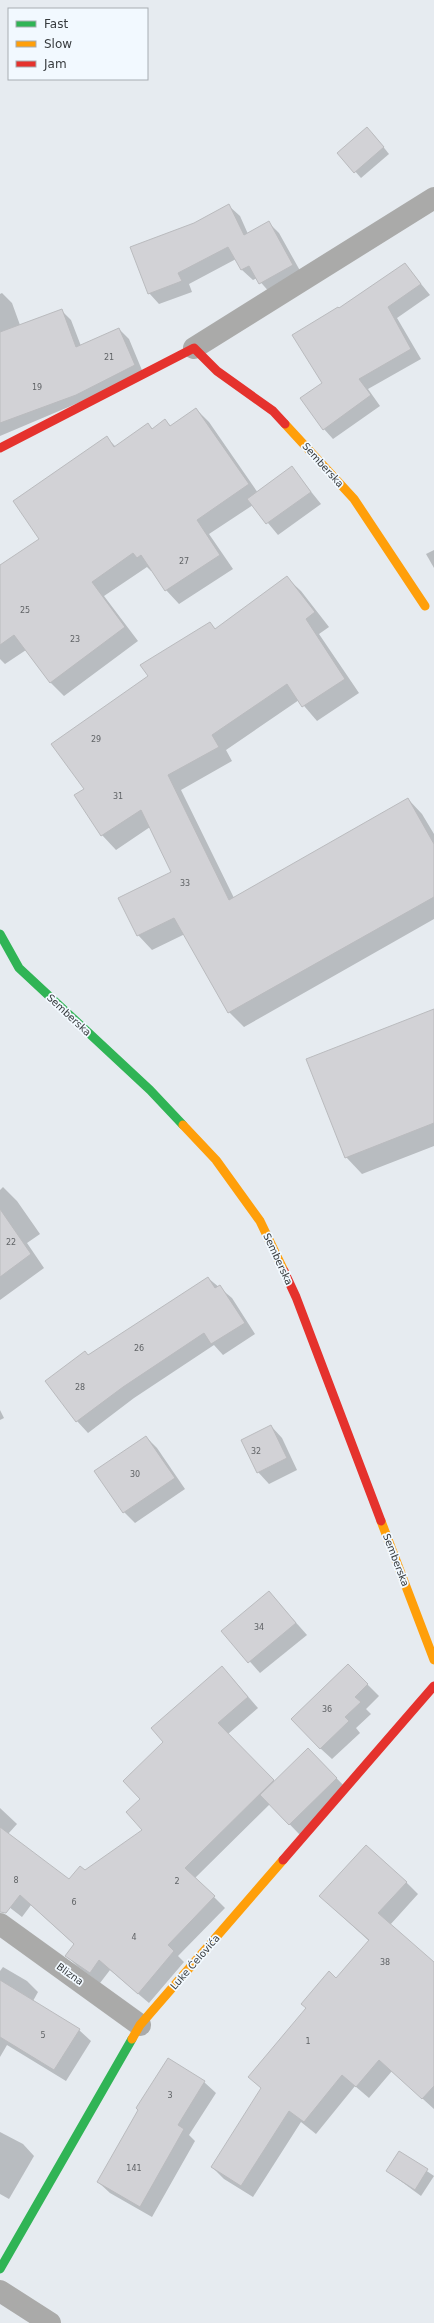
<svg xmlns="http://www.w3.org/2000/svg" width="434" height="2323" viewBox="0 0 434 2323" font-family="'DejaVu Sans',sans-serif">
<style>
.shadow{fill:#0003}
.building{fill:#d2d2d6;stroke:#babbbe}
.lines{fill:none;stroke-linecap:round;stroke-linejoin:round}
.street{stroke:#aaaaa9;stroke-width:22}
.fast{stroke:#30b455;stroke-width:9}
.slow{stroke:#ff9f0a;stroke-width:9}
.jam{stroke:#e5322d;stroke-width:9}
.labels{text-anchor:middle;dominant-baseline:central;stroke-width:3.5;stroke-linejoin:round;paint-order:stroke}
.number-label{font-size:8px;fill:#606366}
.street-label{font-size:10px;fill:#373b3e;stroke:#f2f9ff}
</style>
<rect width="100%" height="100%" fill="#e6ebf0"/>
<g class="shadow">
<path d="M 373,134 L 389,154 L 361,178 L 339,153 Z"/>
<path d="M 229,206 L 240,216 L 248,234 L 269,223 L 279,233 L 303,276 L 271,294 L 257,278 L 253,280 L 242,270 L 236,259 L 189,284 L 192,292 L 159,304 L 149,293 L 195,224 Z"/>
<path d="M 405,264 L 430,295 L 397,318 L 421,359 L 368,389 L 380,406 L 333,439 L 324,429 L 323,383 L 339,310 Z"/>
<path d="M 2,293 L 12,303 L 20,325 L 61,310 L 71,320 L 81,346 L 119,329 L 129,339 L 144,375 L 0,436 L 0,294 Z"/>
<path d="M 196,409 L 209,422 L 258,493 L 292,468 L 321,504 L 278,535 L 253,505 L 209,534 L 233,569 L 179,604 L 166,590 L 153,570 L 151,571 L 147,567 L 104,596 L 138,641 L 64,696 L 50,682 L 26,650 L 5,664 L 0,659 L 0,566 L 40,539 L 107,438 L 116,447 L 148,425 L 153,429 L 165,421 L 171,426 Z"/>
<path d="M 434,550 L 434,568 L 426,554 Z"/>
<path d="M 286,577 L 301,591 L 329,627 L 319,634 L 359,693 L 317,721 L 299,700 L 226,750 L 232,761 L 181,790 L 234,898 L 408,799 L 422,814 L 434,834 L 434,919 L 244,1027 L 229,1012 L 185,934 L 152,950 L 138,935 L 173,873 L 150,827 L 116,850 L 102,835 L 85,789 L 149,676 L 210,623 L 216,630 Z"/>
<path d="M 434,1010 L 434,1146 L 362,1174 L 346,1157 Z"/>
<path d="M 3,1187 L 17,1201 L 40,1234 L 27,1243 L 44,1268 L 0,1300 L 0,1190 Z"/>
<path d="M 208,1278 L 232,1298 L 255,1334 L 223,1355 L 214,1345 L 134,1398 L 88,1433 L 77,1421 L 88,1356 Z"/>
<path d="M 0,1410 L 4,1418 L 0,1420 Z"/>
<path d="M 271,1426 L 282,1438 L 297,1470 L 269,1484 L 258,1472 Z"/>
<path d="M 146,1437 L 157,1448 L 185,1489 L 135,1523 L 124,1512 Z"/>
<path d="M 269,1592 L 307,1635 L 260,1673 L 223,1631 Z"/>
<path d="M 348,1665 L 379,1696 L 366,1709 L 371,1714 L 356,1728 L 360,1733 L 332,1759 L 320,1748 Z"/>
<path d="M 232,1678 L 258,1708 L 228,1734 L 275,1782 L 320,1761 L 348,1790 L 301,1836 L 270,1804 L 195,1878 L 225,1908 L 178,1956 L 184,1962 L 149,2003 L 110,1970 L 100,1983 L 77,1966 L 67,1956 L 75,1945 L 31,1905 L 22,1917 L 0,1900 L 0,1808 L 17,1824 L 8,1834 L 69,1881 L 85,1872 L 143,1830 L 142,1799 Z"/>
<path d="M 406,1882 L 418,1894 L 390,1925 L 434,1964 L 434,2109 L 392,2071 L 369,2098 L 355,2086 L 316,2134 L 301,2122 L 253,2197 L 224,2179 L 212,2167 L 262,2089 L 249,2077 L 369,1941 L 333,1908 Z"/>
<path d="M 3,1967 L 27,1981 L 38,1992 L 33,2001 L 79,2030 L 91,2041 L 66,2081 L 7,2045 L 0,2057 L 0,1971 Z"/>
<path d="M 204,2082 L 216,2093 L 189,2135 L 195,2141 L 152,2217 L 110,2193 L 98,2182 Z"/>
<path d="M 0,2132 L 23,2144 L 34,2156 L 9,2199 L 0,2194 Z"/>
<path d="M 399,2152 L 434,2176 L 421,2196 L 387,2171 Z"/>
</g>
<g class="building">
<path d="M 367,127 L 384,147 L 354,173 L 337,153 Z"/>
<path d="M 229,204 L 244,235 L 269,221 L 293,265 L 259,284 L 249,266 L 241,270 L 228,247 L 178,273 L 182,281 L 148,294 L 130,247 L 194,223 Z"/>
<path d="M 405,263 L 421,284 L 388,307 L 411,349 L 359,379 L 371,395 L 323,430 L 300,398 L 322,383 L 292,335 L 338,307 L 339,308 Z"/>
<path d="M 62,309 L 76,347 L 119,328 L 135,365 L 76,395 L 0,423 L 0,332 Z"/>
<path d="M 196,408 L 249,484 L 197,520 L 220,555 L 165,591 L 141,555 L 137,558 L 133,553 L 92,582 L 125,627 L 50,683 L 14,635 L 0,645 L 0,565 L 39,539 L 13,501 L 107,436 L 114,447 L 148,423 L 152,429 L 165,419 L 170,426 Z"/>
<path d="M 292,466 L 311,492 L 266,524 L 247,499 Z"/>
<path d="M 287,576 L 315,612 L 306,619 L 345,679 L 302,707 L 287,684 L 212,735 L 219,747 L 168,775 L 229,900 L 408,798 L 434,844 L 434,897 L 228,1013 L 174,918 L 137,936 L 118,898 L 171,872 L 141,810 L 101,836 L 74,795 L 84,789 L 51,744 L 148,676 L 140,665 L 210,622 L 215,629 Z"/>
<path d="M 434,1009 L 434,1123 L 345,1158 L 306,1059 Z"/>
<path d="M 0,1209 L 31,1254 L 0,1277 Z"/>
<path d="M 208,1277 L 215,1288 L 220,1285 L 245,1323 L 211,1344 L 204,1333 L 123,1387 L 76,1422 L 45,1381 L 85,1351 L 88,1355 Z"/>
<path d="M 271,1425 L 287,1458 L 257,1473 L 241,1440 Z"/>
<path d="M 146,1436 L 175,1478 L 123,1513 L 94,1471 Z"/>
<path d="M 269,1591 L 296,1623 L 248,1663 L 221,1631 Z"/>
<path d="M 348,1664 L 368,1684 L 355,1697 L 361,1702 L 345,1717 L 349,1721 L 320,1749 L 291,1719 Z"/>
<path d="M 222,1666 L 248,1697 L 218,1723 L 274,1780 L 185,1868 L 215,1896 L 168,1945 L 174,1951 L 138,1994 L 99,1960 L 90,1973 L 65,1956 L 74,1944 L 20,1895 L 6,1913 L 0,1912 L 0,1827 L 69,1879 L 80,1866 L 85,1870 L 142,1830 L 126,1812 L 140,1799 L 123,1781 L 163,1742 L 151,1728 Z"/>
<path d="M 308,1748 L 337,1778 L 289,1825 L 260,1795 Z"/>
<path d="M 366,1845 L 407,1882 L 378,1913 L 434,1962 L 434,2086 L 422,2099 L 379,2060 L 356,2087 L 342,2075 L 304,2122 L 289,2111 L 241,2186 L 211,2167 L 261,2088 L 248,2077 L 306,2008 L 301,2004 L 329,1971 L 336,1978 L 369,1940 L 319,1896 Z"/>
<path d="M 0,1980 L 80,2029 L 54,2070 L 0,2037 Z"/>
<path d="M 168,2058 L 205,2081 L 178,2125 L 184,2129 L 140,2207 L 97,2182 L 138,2110 L 136,2108 Z"/>
<path d="M 399,2151 L 428,2169 L 415,2190 L 386,2171 Z"/>
</g>
<g class="lines">
<g class="street">
<path d="M 194,348 L 434,198"/>
<path d="M 0,1924 L 140,2025"/>
<path d="M 0,2291 L 50,2323"/>
</g>
<g class="fast">
<path d="M 0,934 L 19,968 L 150,1090 L 183,1125"/>
<path d="M 0,2269 L 132,2039"/>
</g>
<g class="slow">
<path d="M 285,424 L 354,499 L 425,606"/>
<path d="M 183,1125 L 216,1160 L 260,1221 L 284,1271"/>
<path d="M 381,1521 L 434,1660"/>
<path d="M 132,2039 L 140,2025 L 283,1860"/>
</g>
<g class="jam">
<path d="M 0,448 L 194,348 L 217,371 L 273,411 L 285,424"/>
<path d="M 284,1271 L 296,1297 L 381,1521"/>
<path d="M 283,1860 L 434,1686"/>
</g>
</g>
<g class="labels">
<g class="number-label">
<text x="109" y="357">21</text>
<text x="37" y="387">19</text>
<text x="184" y="561">27</text>
<text x="25" y="610">25</text>
<text x="75" y="639">23</text>
<text x="96" y="739">29</text>
<text x="118" y="796">31</text>
<text x="185" y="883">33</text>
<text x="11" y="1242">22</text>
<text x="139" y="1348">26</text>
<text x="80" y="1387">28</text>
<text x="256" y="1451">32</text>
<text x="135" y="1474">30</text>
<text x="259" y="1627">34</text>
<text x="327" y="1709">36</text>
<text x="16" y="1880">8</text>
<text x="177" y="1881">2</text>
<text x="74" y="1902">6</text>
<text x="134" y="1937">4</text>
<text x="385" y="1962">38</text>
<text x="43" y="2035">5</text>
<text x="308" y="2041">1</text>
<text x="170" y="2095">3</text>
<text x="134" y="2168">141</text>
</g>
<g class="street-label">
<text transform="translate(323 465) rotate(48)">Semberska</text>
<text transform="translate(69 1015) rotate(43)">Semberska</text>
<text transform="translate(278 1259) rotate(65)">Semberska</text>
<text transform="translate(396 1560) rotate(69)">Semberska</text>
<text transform="translate(195 1962) rotate(-49)">Luke Ćelovića</text>
<text transform="translate(70 1974) rotate(36)">Blizna</text>
</g>
</g>
<rect x="8" y="8" width="140" height="72" fill="#f2f9ff" stroke="#a7adb2"/>
<rect x="16" y="21" width="20" height="6" fill="#30b455" stroke="#a7adb2"/>
<text x="44" y="28" font-size="12" fill="#373b3e">Fast</text>
<rect x="16" y="41" width="20" height="6" fill="#ff9f0a" stroke="#a7adb2"/>
<text x="44" y="48" font-size="12" fill="#373b3e">Slow</text>
<rect x="16" y="61" width="20" height="6" fill="#e5322d" stroke="#a7adb2"/>
<text x="44" y="68" font-size="12" fill="#373b3e">Jam</text>
</svg>
